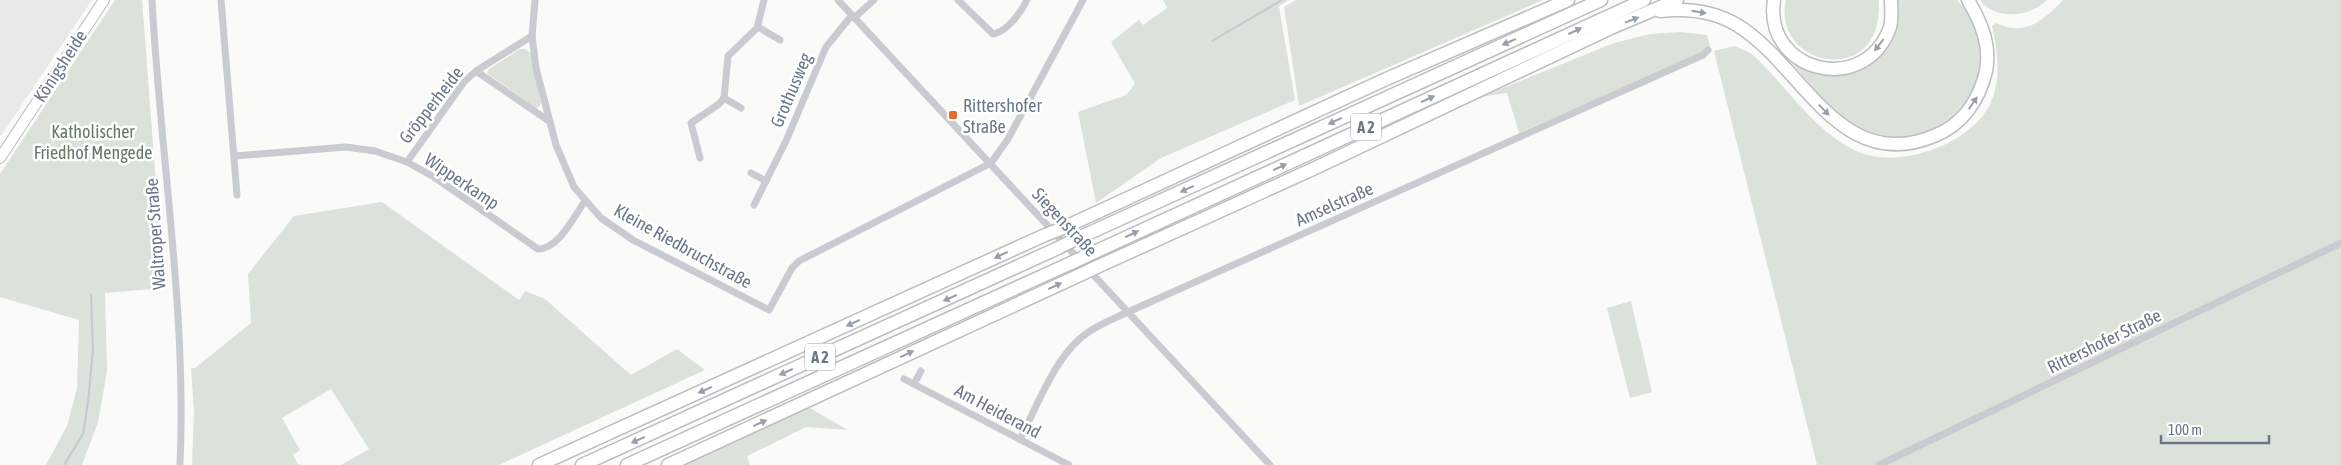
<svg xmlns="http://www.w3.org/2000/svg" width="2341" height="465" viewBox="0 0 2341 465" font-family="'Asap Condensed',sans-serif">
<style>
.built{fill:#e8e9e9}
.green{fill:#dbe2d9}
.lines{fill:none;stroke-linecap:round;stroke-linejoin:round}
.stream{stroke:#c1cacf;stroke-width:2}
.secondary-casing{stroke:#babec4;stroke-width:12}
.motorway-casing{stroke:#bbbdc1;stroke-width:15}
.minor{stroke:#c8cbcf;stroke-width:7}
.secondary{stroke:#fff;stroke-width:10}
.motorway{stroke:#fff;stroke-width:12}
.motorway-bridge-casing{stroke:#bbbdc1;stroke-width:15;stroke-linecap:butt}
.motorway-bridge{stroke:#fff;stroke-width:12}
.oneway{fill:#96a0ac}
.poi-dot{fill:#e17030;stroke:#fff;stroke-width:2}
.labels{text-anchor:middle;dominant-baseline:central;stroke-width:5;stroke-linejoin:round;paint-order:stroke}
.shield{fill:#fff;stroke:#96a0ac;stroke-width:1}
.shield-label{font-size:16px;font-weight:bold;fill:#697788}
.street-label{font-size:18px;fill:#697788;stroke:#fff}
.poi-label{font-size:18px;fill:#697788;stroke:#fff;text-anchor:start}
.park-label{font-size:18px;fill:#667a64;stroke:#fff}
</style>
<rect width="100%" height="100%" fill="#fafaf8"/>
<path class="built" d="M 0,0 L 92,0 L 1,136 L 0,135 Z"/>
<g class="green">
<path d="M 115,0 L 142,0 L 164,288 L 105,293 L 107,371 L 98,422 L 82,465 L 46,465 L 67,426 L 77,388 L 79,320 L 0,297 L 0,174 Z"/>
<path d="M 1163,0 L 1289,0 L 1279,6 L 1295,100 L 1161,158 L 1096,203 L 1078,112 L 1126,95 L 1135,84 L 1111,42 L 1139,20 L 1143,25 L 1167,8 Z"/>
<path d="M 1296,0 L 1543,0 L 1299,106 L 1284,7 Z"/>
<path d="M 1786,0 L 1879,0 C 1879,6 1879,13 1878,19 C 1868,86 1772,63 1786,0 Z"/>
<path d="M 1897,0 L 1957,0 C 1964,8 1973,19 1976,29 C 1980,44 1982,62 1977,78 C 1963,125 1906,153 1861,129 C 1833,114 1813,88 1793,64 C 1801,65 1809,73 1817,74 C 1867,82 1899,48 1897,0 Z"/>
<path d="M 1980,0 L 2047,0 C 2031,17 1995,21 1980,0 Z"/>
<path d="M 2063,0 L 2341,0 L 2341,465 L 1817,465 L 1714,51 L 1735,46 L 1752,54 C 1786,85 1817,136 1861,153 C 1903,169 1978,142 1993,97 C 2001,74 1997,49 1992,26 L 1996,23 C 2025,37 2043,21 2063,0 Z"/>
<path d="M 1680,32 L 1707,35 L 1711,50 L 1519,133 L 1507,93 L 1481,97 L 1614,43 L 1650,34 Z"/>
<path d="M 520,49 L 525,49 L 531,53 L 541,101 L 540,106 L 536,108 L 487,73 L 489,69 Z"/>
<path d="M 382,202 L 519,300 L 525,291 L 545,299 L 631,375 L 677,349 L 705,370 L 499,465 L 341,465 L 369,449 L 331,389 L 282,418 L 300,450 L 293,455 L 298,464 L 301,465 L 192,465 L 194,412 L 191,368 L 195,368 L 251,323 L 248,274 L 294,216 Z"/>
<path d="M 1631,301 L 1652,392 L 1630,398 L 1607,308 Z"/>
<path d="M 808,407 L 848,430 L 806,427 L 747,456 L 750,465 L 681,465 Z"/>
</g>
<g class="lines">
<g class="stream">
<path d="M 1212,41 L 1282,0"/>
<path d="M 64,465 L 83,434 L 88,403 L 93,348 L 91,294"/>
</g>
<g class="secondary-casing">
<path id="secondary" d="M 0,158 L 104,0"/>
</g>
<g class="motorway-casing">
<g id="motorway">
<path d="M 1774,0 C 1763,71 1862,97 1889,30 C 1893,21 1891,10 1891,0"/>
<path d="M 1660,11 C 1687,8 1714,11 1737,25 C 1803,65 1839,175 1934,136 C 1962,125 1979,101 1986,71 C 1991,45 1981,22 1968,0"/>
<path d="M 1063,228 L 1384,80 L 1568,0"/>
<path d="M 1074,240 L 1601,0"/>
<path d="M 1088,255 L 1644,0"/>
<path d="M 1099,266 L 1313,169 L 1613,27 L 1677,0"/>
<path d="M 539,465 L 1045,235"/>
<path d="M 582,465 L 1058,248"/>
<path d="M 627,465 L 1071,263"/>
<path d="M 668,465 L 1082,274"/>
</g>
</g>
<g class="minor">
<path d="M 152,0 C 160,154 187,311 180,465"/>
<path d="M 221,0 L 237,195"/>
<path d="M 535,0 L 532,36 L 536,68 L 556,145 L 574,187 L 601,218 L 633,240 L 769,310 L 792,268 L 799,261 L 991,163 L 1008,139 L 1083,0"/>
<path d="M 838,0 L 1270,465"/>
<path d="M 958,0 L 993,34 C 1007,32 1021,12 1027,0"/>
<path d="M 854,18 L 874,0"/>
<path d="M 758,27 L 780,40"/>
<path d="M 476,71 L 549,121"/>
<path d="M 724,98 L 741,108"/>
<path d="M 235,156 L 346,147 L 375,151 L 407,162 L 434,177 L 538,249 C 559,249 574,216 585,201"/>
<path d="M 700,158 L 691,123 L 719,104 L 724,98 L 728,56 L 757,28 L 764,0"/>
<path d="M 407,162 L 464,82 L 476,71 L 532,36"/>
<path d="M 751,173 L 766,181"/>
<path d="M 754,205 L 786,141 L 826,47 L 852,15"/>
<path d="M 904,379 L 1069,465"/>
<path d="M 914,384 L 921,371"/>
<path d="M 1020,439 C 1038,405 1057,351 1090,331 C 1102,323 1115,318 1128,312 L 1703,55 L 1708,50"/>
<path d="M 1879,465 L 2341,243"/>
</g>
<use href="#secondary" class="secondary"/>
<use href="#motorway" class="motorway"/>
<g class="motorway-bridge-casing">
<g id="motorway-bridge">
<path d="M 1045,235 L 1063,228"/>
<path d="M 1058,248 L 1074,240"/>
<path d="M 1071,263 L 1088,255"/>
<path d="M 1082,274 L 1099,266"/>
</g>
</g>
<use href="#motorway-bridge" class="motorway-bridge"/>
</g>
<defs><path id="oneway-solid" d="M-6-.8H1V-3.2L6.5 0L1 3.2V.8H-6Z" transform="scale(1.25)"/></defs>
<g class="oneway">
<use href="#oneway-solid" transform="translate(1699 12) rotate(10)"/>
<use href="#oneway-solid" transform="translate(1632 20) rotate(-21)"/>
<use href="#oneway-solid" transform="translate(1575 31) rotate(-25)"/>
<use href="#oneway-solid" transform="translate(1509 42) rotate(156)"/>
<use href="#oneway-solid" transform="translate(1879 45) rotate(128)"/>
<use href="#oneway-solid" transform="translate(1428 99) rotate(-25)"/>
<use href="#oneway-solid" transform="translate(1973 103) rotate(-56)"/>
<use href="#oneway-solid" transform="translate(1824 110) rotate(46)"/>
<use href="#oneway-solid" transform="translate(1335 121) rotate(155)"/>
<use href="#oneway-solid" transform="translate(1280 167) rotate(-25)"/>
<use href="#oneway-solid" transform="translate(1187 189) rotate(155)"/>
<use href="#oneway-solid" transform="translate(1132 234) rotate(-25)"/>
<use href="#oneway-solid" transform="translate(1001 255) rotate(155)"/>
<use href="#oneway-solid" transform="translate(1055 286) rotate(-25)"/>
<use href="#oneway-solid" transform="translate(950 298) rotate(156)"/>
<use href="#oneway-solid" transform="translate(853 323) rotate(155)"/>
<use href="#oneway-solid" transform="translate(907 354) rotate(-25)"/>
<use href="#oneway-solid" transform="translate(786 372) rotate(156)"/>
<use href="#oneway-solid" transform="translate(705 390) rotate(156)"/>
<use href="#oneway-solid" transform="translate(760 423) rotate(-24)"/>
<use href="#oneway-solid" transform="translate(638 440) rotate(156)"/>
</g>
<rect class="poi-dot" x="948" y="110" width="10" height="10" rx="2.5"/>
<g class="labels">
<g class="shield">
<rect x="1351" y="113.5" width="30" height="27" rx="4"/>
<rect x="805" y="343.5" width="30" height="27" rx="4"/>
</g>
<g class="shield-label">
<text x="1366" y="127">A 2</text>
<text x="820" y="357">A 2</text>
</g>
<g class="street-label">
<text transform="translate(60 66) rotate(-57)">Königsheide</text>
<text transform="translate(791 90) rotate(-67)">Grothusweg</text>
<text transform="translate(431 105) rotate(-52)">Gröpperheide</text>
<text transform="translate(462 181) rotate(34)">Wipperkamp</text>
<text transform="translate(1334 204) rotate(-24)">Amselstraße</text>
<text transform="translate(1065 222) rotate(47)">Siegenstraße</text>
<text transform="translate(155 234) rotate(-94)">Waltroper Straße</text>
<text transform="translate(683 246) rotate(29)">Kleine Riedbruchstraße</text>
<text transform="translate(2104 341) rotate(-26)">Rittershofer Straße</text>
<text transform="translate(998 411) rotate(28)">Am Heiderand</text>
</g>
<g class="poi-label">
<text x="963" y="105">Rittershofer<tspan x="963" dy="21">Straße</tspan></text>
</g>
<g class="park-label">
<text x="93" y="131">Katholischer<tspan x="93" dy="21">Friedhof Mengede</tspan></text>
</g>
</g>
<path d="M2161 435v8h108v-8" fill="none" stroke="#697788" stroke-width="2.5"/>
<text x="2168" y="435" font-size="15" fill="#697788" stroke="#ffffff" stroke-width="4" paint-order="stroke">100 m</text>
</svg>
